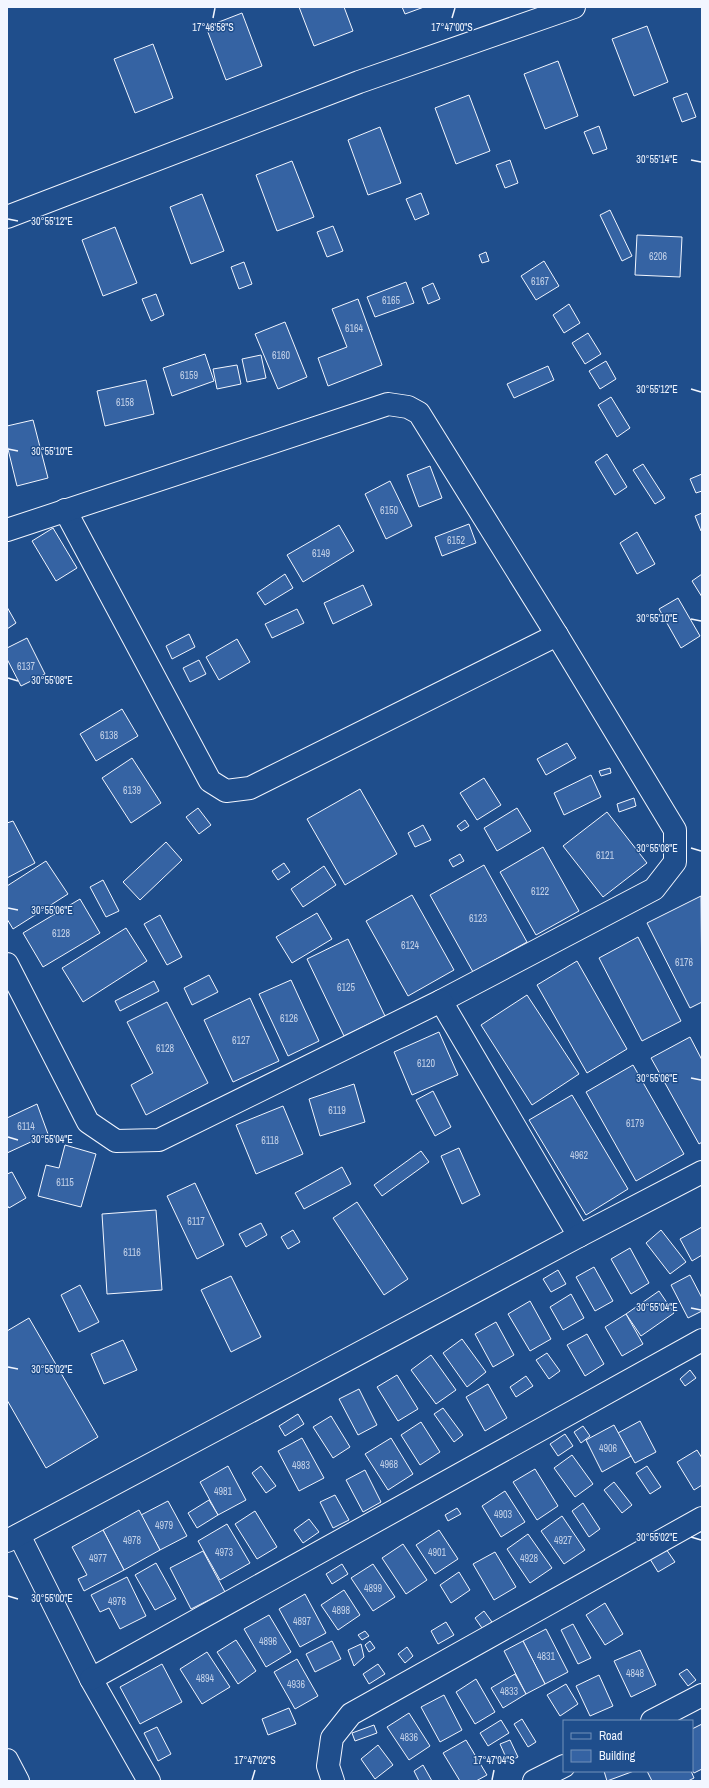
<svg xmlns="http://www.w3.org/2000/svg" width="709" height="1788" viewBox="0 0 709 1788" font-family="'Archivo Narrow',sans-serif">
<style>
.building{fill:#3563a3;stroke:#f2f6ff}
.lines{fill:none;stroke-linecap:round;stroke-linejoin:round}
.minor-casing{stroke:#f2f6ff;stroke-width:24}
.tertiary-casing{stroke:#f2f6ff;stroke-width:24}
.minor{stroke:#1f4e8c;stroke-width:22}
.tertiary{stroke:#1f4e8c;stroke-width:22}
.ticks{fill:none;stroke:#f2f6ff;stroke-width:1.5}
.labels{text-anchor:middle;dominant-baseline:central;stroke-width:3;stroke-linejoin:round;paint-order:stroke}
.number-label{font-size:10px;fill:#c3d1e8}
.ticks-label{font-size:10px;text-anchor:middle;fill:#f2f6ff;stroke:#1f4e8c;stroke-width:3;stroke-linejoin:round;paint-order:stroke}
</style>
<rect width="100%" height="100%" fill="#1f4e8c"/>
<g class="building">
<path d="M 299,7 L 344,7 L 353,31 L 314,46 Z"/>
<path d="M 402,7 L 424,7 L 405,14 Z"/>
<path d="M 242,13 L 262,66 L 226,80 L 206,27 Z"/>
<path d="M 647,26 L 668,82 L 634,96 L 612,39 Z"/>
<path d="M 153,44 L 173,98 L 135,113 L 114,59 Z"/>
<path d="M 558,61 L 578,116 L 545,129 L 524,74 Z"/>
<path d="M 687,93 L 696,117 L 682,122 L 673,98 Z"/>
<path d="M 469,95 L 490,151 L 456,164 L 435,108 Z"/>
<path d="M 599,126 L 607,149 L 593,154 L 584,132 Z"/>
<path d="M 380,127 L 401,183 L 368,195 L 348,140 Z"/>
<path d="M 510,160 L 518,183 L 505,188 L 496,165 Z"/>
<path d="M 292,161 L 314,217 L 277,231 L 256,175 Z"/>
<path d="M 421,193 L 429,214 L 415,220 L 406,199 Z"/>
<path d="M 202,194 L 224,251 L 191,264 L 170,207 Z"/>
<path d="M 610,210 L 632,256 L 622,261 L 600,215 Z"/>
<path d="M 333,226 L 343,251 L 327,257 L 317,232 Z"/>
<path d="M 115,227 L 137,283 L 103,296 L 82,240 Z"/>
<path d="M 637,235 L 682,237 L 680,277 L 635,275 Z"/>
<path d="M 486,252 L 489,261 L 482,263 L 479,255 Z"/>
<path d="M 544,261 L 559,286 L 536,300 L 521,276 Z"/>
<path d="M 244,262 L 252,284 L 239,289 L 231,267 Z"/>
<path d="M 406,282 L 414,303 L 375,317 L 367,297 Z"/>
<path d="M 433,283 L 440,299 L 428,304 L 422,288 Z"/>
<path d="M 156,294 L 164,315 L 151,321 L 142,299 Z"/>
<path d="M 358,299 L 382,365 L 328,386 L 318,358 L 347,347 L 332,309 Z"/>
<path d="M 569,304 L 580,323 L 564,333 L 553,315 Z"/>
<path d="M 285,322 L 307,377 L 278,389 L 255,334 Z"/>
<path d="M 588,333 L 601,354 L 585,364 L 572,343 Z"/>
<path d="M 205,354 L 214,381 L 172,396 L 163,368 Z"/>
<path d="M 261,355 L 266,378 L 247,382 L 242,359 Z"/>
<path d="M 606,361 L 616,379 L 600,389 L 589,371 Z"/>
<path d="M 237,365 L 241,384 L 217,389 L 213,369 Z"/>
<path d="M 548,366 L 554,380 L 514,398 L 507,384 Z"/>
<path d="M 146,380 L 154,414 L 105,426 L 97,391 Z"/>
<path d="M 611,397 L 630,428 L 617,437 L 598,405 Z"/>
<path d="M 33,420 L 48,478 L 17,486 L 7,445 L 7,426 Z"/>
<path d="M 607,454 L 627,487 L 615,495 L 595,462 Z"/>
<path d="M 643,464 L 665,498 L 655,504 L 633,470 Z"/>
<path d="M 430,466 L 442,498 L 419,507 L 407,475 Z"/>
<path d="M 702,474 L 702,491 L 696,493 L 690,479 Z"/>
<path d="M 390,481 L 412,526 L 386,539 L 365,494 Z"/>
<path d="M 702,513 L 702,531 L 701,531 L 695,516 Z"/>
<path d="M 469,524 L 476,543 L 442,556 L 435,537 Z"/>
<path d="M 339,525 L 354,551 L 303,582 L 287,555 Z"/>
<path d="M 53,528 L 77,568 L 56,581 L 32,541 Z"/>
<path d="M 637,532 L 655,564 L 637,574 L 620,543 Z"/>
<path d="M 285,574 L 293,588 L 265,605 L 257,593 Z"/>
<path d="M 702,574 L 702,597 L 692,581 Z"/>
<path d="M 363,585 L 372,605 L 333,624 L 324,603 Z"/>
<path d="M 678,598 L 700,636 L 681,648 L 659,609 Z"/>
<path d="M 7,607 L 16,623 L 7,629 Z"/>
<path d="M 297,609 L 304,623 L 272,638 L 265,624 Z"/>
<path d="M 189,634 L 195,647 L 172,659 L 166,646 Z"/>
<path d="M 27,638 L 45,674 L 21,686 L 7,659 L 7,648 Z"/>
<path d="M 237,639 L 250,662 L 219,680 L 206,657 Z"/>
<path d="M 199,660 L 206,674 L 190,682 L 183,668 Z"/>
<path d="M 122,709 L 138,736 L 96,761 L 80,734 Z"/>
<path d="M 567,743 L 576,758 L 546,775 L 537,759 Z"/>
<path d="M 132,758 L 161,803 L 131,823 L 102,778 Z"/>
<path d="M 610,768 L 611,773 L 601,776 L 599,771 Z"/>
<path d="M 591,775 L 601,797 L 564,815 L 554,793 Z"/>
<path d="M 484,778 L 501,805 L 477,820 L 460,793 Z"/>
<path d="M 360,789 L 397,854 L 345,885 L 307,819 Z"/>
<path d="M 634,798 L 636,806 L 619,812 L 617,804 Z"/>
<path d="M 198,808 L 211,825 L 199,834 L 186,817 Z"/>
<path d="M 517,808 L 531,831 L 497,851 L 484,828 Z"/>
<path d="M 607,812 L 647,863 L 603,897 L 563,846 Z"/>
<path d="M 465,820 L 469,826 L 461,831 L 457,826 Z"/>
<path d="M 13,821 L 35,863 L 7,878 L 7,823 Z"/>
<path d="M 423,825 L 431,840 L 415,847 L 408,833 Z"/>
<path d="M 166,842 L 182,860 L 140,900 L 123,882 Z"/>
<path d="M 543,847 L 579,911 L 536,935 L 500,872 Z"/>
<path d="M 460,854 L 464,861 L 453,867 L 449,860 Z"/>
<path d="M 46,861 L 68,894 L 13,929 L 7,919 L 7,886 Z"/>
<path d="M 284,863 L 290,872 L 278,880 L 272,871 Z"/>
<path d="M 484,865 L 527,942 L 473,972 L 430,895 Z"/>
<path d="M 324,866 L 336,885 L 303,907 L 291,889 Z"/>
<path d="M 103,880 L 119,911 L 106,917 L 90,887 Z"/>
<path d="M 412,895 L 454,970 L 408,996 L 366,921 Z"/>
<path d="M 701,896 L 702,1002 L 690,1008 L 647,923 Z"/>
<path d="M 80,899 L 100,933 L 43,967 L 23,933 Z"/>
<path d="M 317,913 L 332,939 L 292,963 L 276,937 Z"/>
<path d="M 160,915 L 182,957 L 167,965 L 144,924 Z"/>
<path d="M 126,928 L 147,961 L 83,1002 L 62,968 Z"/>
<path d="M 638,937 L 681,1021 L 642,1041 L 599,958 Z"/>
<path d="M 348,939 L 385,1016 L 344,1036 L 307,959 Z"/>
<path d="M 577,961 L 627,1049 L 587,1073 L 537,985 Z"/>
<path d="M 209,975 L 218,992 L 192,1005 L 184,988 Z"/>
<path d="M 291,980 L 319,1041 L 288,1056 L 259,994 Z"/>
<path d="M 154,981 L 159,991 L 120,1011 L 115,1001 Z"/>
<path d="M 527,995 L 579,1074 L 532,1105 L 481,1025 Z"/>
<path d="M 250,998 L 279,1061 L 233,1082 L 204,1020 Z"/>
<path d="M 167,1002 L 208,1083 L 146,1115 L 131,1085 L 153,1073 L 127,1022 Z"/>
<path d="M 439,1032 L 458,1075 L 412,1095 L 394,1052 Z"/>
<path d="M 690,1037 L 702,1060 L 702,1142 L 699,1144 L 651,1058 Z"/>
<path d="M 633,1065 L 684,1154 L 636,1181 L 586,1092 Z"/>
<path d="M 354,1084 L 365,1122 L 320,1136 L 309,1099 Z"/>
<path d="M 433,1091 L 451,1127 L 435,1136 L 416,1100 Z"/>
<path d="M 572,1095 L 628,1189 L 586,1215 L 529,1120 Z"/>
<path d="M 37,1104 L 48,1134 L 7,1153 L 7,1118 Z"/>
<path d="M 283,1106 L 303,1154 L 256,1174 L 236,1125 Z"/>
<path d="M 65,1145 L 96,1154 L 81,1207 L 38,1196 L 46,1165 L 59,1168 Z"/>
<path d="M 459,1148 L 480,1195 L 462,1204 L 441,1156 Z"/>
<path d="M 421,1151 L 429,1162 L 382,1196 L 374,1185 Z"/>
<path d="M 342,1167 L 351,1184 L 304,1209 L 295,1193 Z"/>
<path d="M 12,1172 L 26,1198 L 9,1208 L 7,1205 L 7,1174 Z"/>
<path d="M 195,1183 L 224,1245 L 197,1259 L 167,1196 Z"/>
<path d="M 357,1202 L 408,1279 L 384,1295 L 333,1218 Z"/>
<path d="M 156,1210 L 162,1290 L 107,1294 L 102,1214 Z"/>
<path d="M 261,1223 L 267,1235 L 246,1247 L 239,1234 Z"/>
<path d="M 702,1227 L 702,1255 L 692,1261 L 680,1239 Z"/>
<path d="M 293,1230 L 300,1242 L 288,1249 L 281,1237 Z"/>
<path d="M 661,1230 L 686,1262 L 670,1274 L 646,1243 Z"/>
<path d="M 630,1248 L 649,1283 L 631,1294 L 611,1259 Z"/>
<path d="M 594,1267 L 613,1301 L 595,1311 L 576,1277 Z"/>
<path d="M 558,1270 L 566,1284 L 551,1292 L 543,1279 Z"/>
<path d="M 690,1275 L 702,1298 L 702,1311 L 688,1318 L 671,1285 Z"/>
<path d="M 231,1276 L 261,1337 L 231,1352 L 201,1290 Z"/>
<path d="M 80,1285 L 99,1322 L 79,1332 L 61,1295 Z"/>
<path d="M 659,1291 L 674,1313 L 641,1336 L 626,1314 Z"/>
<path d="M 571,1294 L 584,1318 L 563,1330 L 550,1307 Z"/>
<path d="M 530,1301 L 551,1339 L 530,1351 L 508,1314 Z"/>
<path d="M 626,1314 L 643,1344 L 622,1356 L 605,1327 Z"/>
<path d="M 29,1318 L 98,1437 L 46,1468 L 7,1400 L 7,1331 Z"/>
<path d="M 496,1322 L 514,1355 L 493,1367 L 475,1334 Z"/>
<path d="M 587,1334 L 604,1364 L 585,1376 L 567,1345 Z"/>
<path d="M 462,1339 L 486,1372 L 467,1387 L 443,1353 Z"/>
<path d="M 123,1340 L 137,1370 L 104,1384 L 91,1354 Z"/>
<path d="M 547,1353 L 560,1371 L 549,1379 L 536,1360 Z"/>
<path d="M 431,1355 L 456,1390 L 436,1404 L 411,1370 Z"/>
<path d="M 690,1370 L 696,1378 L 685,1386 L 680,1379 Z"/>
<path d="M 397,1375 L 418,1409 L 398,1421 L 377,1387 Z"/>
<path d="M 526,1376 L 533,1386 L 516,1397 L 510,1387 Z"/>
<path d="M 488,1384 L 507,1418 L 485,1431 L 466,1397 Z"/>
<path d="M 359,1389 L 377,1425 L 358,1435 L 339,1399 Z"/>
<path d="M 443,1408 L 463,1435 L 454,1442 L 434,1414 Z"/>
<path d="M 298,1414 L 304,1424 L 285,1436 L 279,1426 Z"/>
<path d="M 331,1416 L 350,1447 L 333,1458 L 313,1427 Z"/>
<path d="M 640,1421 L 656,1452 L 635,1463 L 618,1433 Z"/>
<path d="M 421,1422 L 440,1452 L 420,1465 L 401,1435 Z"/>
<path d="M 614,1425 L 631,1456 L 602,1472 L 586,1440 Z"/>
<path d="M 583,1426 L 590,1436 L 581,1443 L 574,1432 Z"/>
<path d="M 565,1434 L 573,1446 L 558,1456 L 550,1444 Z"/>
<path d="M 302,1438 L 324,1478 L 299,1491 L 278,1451 Z"/>
<path d="M 391,1438 L 413,1474 L 388,1490 L 365,1454 Z"/>
<path d="M 697,1450 L 702,1458 L 702,1485 L 694,1490 L 677,1462 Z"/>
<path d="M 572,1455 L 593,1484 L 575,1497 L 554,1468 Z"/>
<path d="M 228,1466 L 246,1500 L 218,1515 L 200,1482 Z"/>
<path d="M 261,1466 L 276,1486 L 266,1493 L 252,1473 Z"/>
<path d="M 647,1466 L 661,1487 L 650,1494 L 636,1473 Z"/>
<path d="M 535,1469 L 558,1506 L 537,1520 L 513,1482 Z"/>
<path d="M 365,1470 L 381,1502 L 363,1512 L 346,1480 Z"/>
<path d="M 614,1482 L 632,1505 L 622,1513 L 604,1490 Z"/>
<path d="M 505,1491 L 525,1522 L 501,1537 L 482,1506 Z"/>
<path d="M 335,1495 L 349,1520 L 333,1528 L 320,1502 Z"/>
<path d="M 209,1500 L 218,1515 L 197,1528 L 188,1513 Z"/>
<path d="M 168,1501 L 187,1536 L 160,1550 L 141,1515 Z"/>
<path d="M 583,1503 L 600,1529 L 589,1537 L 572,1511 Z"/>
<path d="M 457,1508 L 461,1514 L 448,1521 L 445,1515 Z"/>
<path d="M 139,1510 L 160,1550 L 124,1570 L 103,1530 Z"/>
<path d="M 255,1511 L 277,1547 L 257,1559 L 235,1524 Z"/>
<path d="M 562,1516 L 585,1550 L 564,1564 L 541,1531 Z"/>
<path d="M 309,1519 L 319,1532 L 303,1543 L 294,1530 Z"/>
<path d="M 227,1524 L 250,1563 L 220,1580 L 198,1541 Z"/>
<path d="M 103,1530 L 124,1570 L 84,1591 L 78,1579 L 87,1575 L 72,1547 Z"/>
<path d="M 439,1530 L 458,1559 L 435,1574 L 416,1545 Z"/>
<path d="M 528,1534 L 552,1568 L 530,1583 L 507,1549 Z"/>
<path d="M 403,1544 L 427,1580 L 406,1594 L 382,1558 Z"/>
<path d="M 666,1549 L 675,1562 L 658,1572 L 650,1559 Z"/>
<path d="M 203,1551 L 225,1592 L 191,1609 L 170,1568 Z"/>
<path d="M 495,1552 L 516,1587 L 494,1600 L 473,1564 Z"/>
<path d="M 156,1563 L 176,1599 L 155,1610 L 135,1575 Z"/>
<path d="M 342,1564 L 348,1574 L 332,1584 L 326,1574 Z"/>
<path d="M 373,1564 L 395,1597 L 373,1611 L 351,1578 Z"/>
<path d="M 459,1572 L 470,1590 L 451,1603 L 440,1585 Z"/>
<path d="M 127,1577 L 146,1616 L 120,1629 L 109,1608 L 100,1612 L 91,1595 Z"/>
<path d="M 344,1590 L 360,1615 L 338,1630 L 321,1605 Z"/>
<path d="M 305,1594 L 326,1633 L 300,1647 L 279,1609 Z"/>
<path d="M 605,1603 L 623,1634 L 605,1645 L 586,1615 Z"/>
<path d="M 484,1611 L 492,1622 L 482,1628 L 475,1618 Z"/>
<path d="M 269,1615 L 291,1652 L 266,1667 L 244,1629 Z"/>
<path d="M 446,1622 L 454,1635 L 438,1644 L 431,1631 Z"/>
<path d="M 573,1624 L 591,1658 L 578,1664 L 561,1630 Z"/>
<path d="M 546,1629 L 568,1672 L 545,1684 L 523,1641 Z"/>
<path d="M 365,1631 L 369,1636 L 362,1640 L 358,1635 Z"/>
<path d="M 236,1640 L 256,1671 L 238,1684 L 217,1652 Z"/>
<path d="M 332,1641 L 341,1659 L 315,1672 L 306,1654 Z"/>
<path d="M 370,1641 L 375,1648 L 369,1652 L 365,1645 Z"/>
<path d="M 523,1641 L 545,1684 L 526,1694 L 504,1651 Z"/>
<path d="M 361,1644 L 364,1657 L 354,1666 L 348,1650 Z"/>
<path d="M 407,1647 L 413,1656 L 405,1663 L 398,1654 Z"/>
<path d="M 640,1650 L 656,1685 L 631,1697 L 614,1661 Z"/>
<path d="M 207,1652 L 230,1687 L 202,1704 L 180,1669 Z"/>
<path d="M 297,1659 L 318,1696 L 295,1709 L 274,1672 Z"/>
<path d="M 162,1664 L 182,1702 L 140,1724 L 120,1687 Z"/>
<path d="M 378,1664 L 385,1674 L 369,1684 L 363,1674 Z"/>
<path d="M 687,1669 L 696,1680 L 688,1686 L 679,1674 Z"/>
<path d="M 515,1674 L 526,1694 L 503,1708 L 491,1688 Z"/>
<path d="M 599,1675 L 613,1706 L 590,1716 L 576,1686 Z"/>
<path d="M 476,1679 L 495,1712 L 475,1724 L 456,1692 Z"/>
<path d="M 566,1684 L 578,1704 L 560,1716 L 547,1695 Z"/>
<path d="M 444,1695 L 462,1730 L 440,1742 L 421,1707 Z"/>
<path d="M 289,1708 L 296,1724 L 268,1735 L 262,1719 Z"/>
<path d="M 409,1713 L 430,1746 L 409,1760 L 387,1727 Z"/>
<path d="M 522,1719 L 536,1742 L 528,1747 L 514,1724 Z"/>
<path d="M 501,1720 L 509,1733 L 488,1746 L 480,1733 Z"/>
<path d="M 702,1724 L 702,1769 L 694,1773 L 692,1770 L 692,1729 Z"/>
<path d="M 374,1725 L 377,1733 L 355,1741 L 352,1733 Z"/>
<path d="M 157,1727 L 171,1754 L 158,1761 L 144,1733 Z"/>
<path d="M 466,1740 L 487,1775 L 476,1781 L 460,1781 L 443,1753 Z"/>
<path d="M 510,1740 L 518,1757 L 508,1762 L 500,1744 Z"/>
<path d="M 378,1745 L 393,1765 L 375,1779 L 361,1759 Z"/>
<path d="M 423,1765 L 432,1781 L 419,1781 L 414,1771 Z"/>
<path d="M 604,1771 L 634,1771 L 607,1781 Z"/>
<path d="M 647,1771 L 691,1771 L 694,1778 L 688,1781 L 652,1781 Z"/>
</g>
<g class="lines">
<g class="minor-casing">
<g id="minor">
<path d="M 7,217 L 359,82 L 574,7"/>
<path d="M 65,510 L 210,781 L 226,791 L 250,788 L 557,635"/>
<path d="M 7,530 L 388,404 L 408,407 L 419,413 L 557,635 L 675,830 L 675,862 L 654,889 L 441,1001"/>
<path d="M 7,964 L 88,1122 L 116,1141 L 159,1140 L 441,1001 L 579,1236"/>
<path d="M 19,1535 L 91,1679 L 149,1781"/>
<path d="M 7,1541 L 579,1236 L 702,1172"/>
<path d="M 91,1679 L 702,1340"/>
<path d="M 652,1721 L 702,1695"/>
<path d="M 333,1781 L 328,1766 L 332,1738 L 351,1714 L 702,1518"/>
<path d="M 534,1781 L 564,1766"/>
</g>
</g>
<g class="tertiary-casing">
<path id="tertiary" d="M 7,1760 L 18,1781"/>
</g>
<use href="#minor" class="minor"/>
<use href="#tertiary" class="tertiary"/>
</g>
<path class="ticks" d="M 213,18 L 215,8M 452,18 L 455,8M 691,160 L 701,162M 8,219 L 18,221M 691,389 L 701,392M 8,449 L 18,451M 691,619 L 701,621M 8,678 L 18,681M 691,848 L 701,851M 8,908 L 18,910M 691,1078 L 701,1080M 8,1137 L 18,1140M 691,1308 L 701,1310M 8,1367 L 18,1369M 691,1537 L 701,1540M 8,1596 L 18,1599M 252,1780 L 255,1770M 492,1780 L 494,1770"/>
<g class="labels">
<g class="number-label">
<text x="658" y="256">6206</text>
<text x="540" y="281">6167</text>
<text x="391" y="300">6165</text>
<text x="354" y="328">6164</text>
<text x="281" y="355">6160</text>
<text x="189" y="375">6159</text>
<text x="125" y="402">6158</text>
<text x="389" y="510">6150</text>
<text x="456" y="540">6152</text>
<text x="321" y="553">6149</text>
<text x="26" y="666">6137</text>
<text x="109" y="735">6138</text>
<text x="132" y="790">6139</text>
<text x="605" y="855">6121</text>
<text x="540" y="891">6122</text>
<text x="478" y="918">6123</text>
<text x="61" y="933">6128</text>
<text x="410" y="945">6124</text>
<text x="684" y="962">6176</text>
<text x="346" y="987">6125</text>
<text x="289" y="1018">6126</text>
<text x="241" y="1040">6127</text>
<text x="165" y="1048">6128</text>
<text x="426" y="1063">6120</text>
<text x="337" y="1110">6119</text>
<text x="635" y="1123">6179</text>
<text x="26" y="1126">6114</text>
<text x="270" y="1140">6118</text>
<text x="579" y="1155">4962</text>
<text x="65" y="1182">6115</text>
<text x="196" y="1221">6117</text>
<text x="132" y="1252">6116</text>
<text x="608" y="1448">4906</text>
<text x="389" y="1464">4968</text>
<text x="301" y="1465">4983</text>
<text x="223" y="1491">4981</text>
<text x="503" y="1514">4903</text>
<text x="164" y="1525">4979</text>
<text x="132" y="1540">4978</text>
<text x="563" y="1540">4927</text>
<text x="224" y="1552">4973</text>
<text x="437" y="1552">4901</text>
<text x="98" y="1558">4977</text>
<text x="529" y="1558">4928</text>
<text x="373" y="1588">4899</text>
<text x="117" y="1601">4976</text>
<text x="341" y="1610">4898</text>
<text x="302" y="1621">4897</text>
<text x="268" y="1641">4896</text>
<text x="546" y="1656">4831</text>
<text x="635" y="1673">4848</text>
<text x="205" y="1678">4894</text>
<text x="296" y="1684">4936</text>
<text x="509" y="1691">4833</text>
<text x="409" y="1737">4836</text>
</g>
</g>
<g class="ticks-label">
<text x="213" y="31">17°46'58"S</text>
<text x="452" y="31">17°47'00"S</text>
<text x="657" y="163">30°55'14"E</text>
<text x="52" y="225">30°55'12"E</text>
<text x="657" y="393">30°55'12"E</text>
<text x="52" y="455">30°55'10"E</text>
<text x="657" y="622">30°55'10"E</text>
<text x="52" y="684">30°55'08"E</text>
<text x="657" y="852">30°55'08"E</text>
<text x="52" y="914">30°55'06"E</text>
<text x="657" y="1082">30°55'06"E</text>
<text x="52" y="1143">30°55'04"E</text>
<text x="657" y="1311">30°55'04"E</text>
<text x="52" y="1373">30°55'02"E</text>
<text x="657" y="1541">30°55'02"E</text>
<text x="52" y="1602">30°55'00"E</text>
<text x="255" y="1764">17°47'02"S</text>
<text x="494" y="1764">17°47'04"S</text>
</g>
<rect width="709" height="1788" fill="none" stroke="#f2f6ff" stroke-width="16"/>
<rect x="563" y="1720" width="130" height="52" fill="#1f4e8c" stroke="#7391ba"/>
<rect x="571" y="1733" width="20" height="6" fill="#1f4e8c" stroke="#7391ba"/>
<text x="599" y="1740" font-size="12" fill="#f2f6ff">Road</text>
<rect x="571" y="1750" width="20" height="12" fill="#3563a3" stroke="#7391ba"/>
<text x="599" y="1760" font-size="12" fill="#f2f6ff">Building</text>
</svg>
